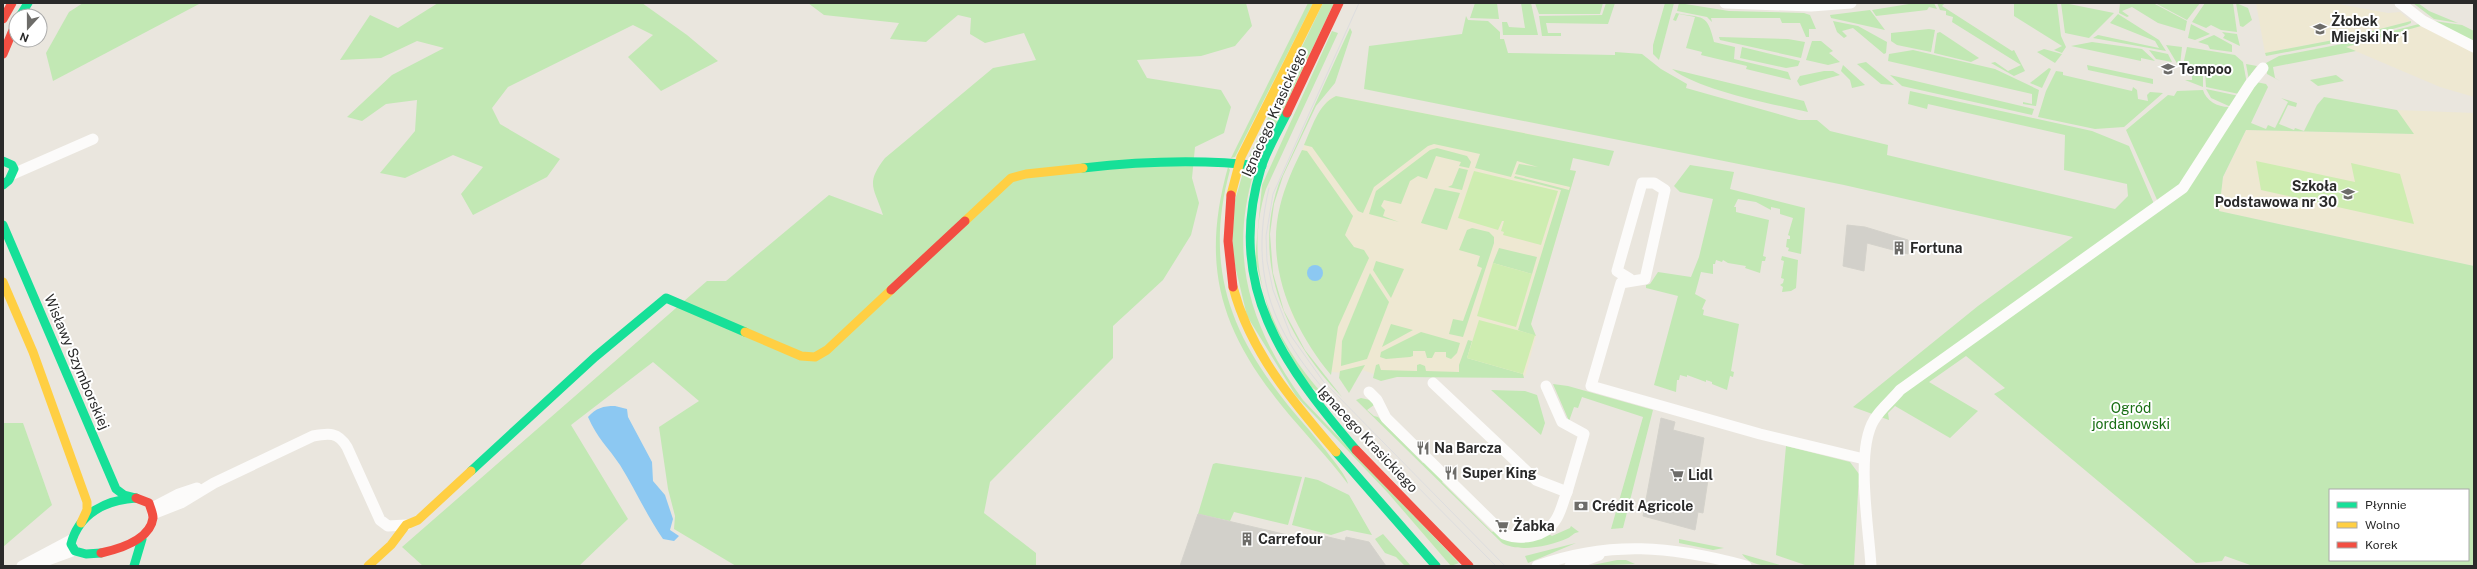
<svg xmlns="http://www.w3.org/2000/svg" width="2477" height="569" viewBox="0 0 2477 569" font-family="'Public Sans',sans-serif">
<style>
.education{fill:#eee8d2}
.green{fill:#c2e8b4;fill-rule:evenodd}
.pitch{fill:#ceedb1}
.water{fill:#8cc8f2}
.building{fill:#d2d0ca;stroke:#d4d2cb}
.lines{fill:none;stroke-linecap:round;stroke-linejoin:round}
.street{stroke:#fcfbfa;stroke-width:11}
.fast{stroke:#16e098;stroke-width:9}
.slow{stroke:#ffcf43;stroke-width:9}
.jam{stroke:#f24e42;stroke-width:9}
.tram{stroke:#dddddf;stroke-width:1}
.labels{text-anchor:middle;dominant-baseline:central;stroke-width:4;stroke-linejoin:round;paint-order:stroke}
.poi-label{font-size:14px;font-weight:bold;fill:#2a2a2a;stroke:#fff;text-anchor:start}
.street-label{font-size:14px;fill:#2a2a2a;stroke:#fff}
.park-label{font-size:14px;fill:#186e13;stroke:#fff}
</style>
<rect width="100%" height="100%" fill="#eae6de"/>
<g class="education">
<path d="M 2256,3 L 2333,3 L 2388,13 L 2400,12 L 2411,21 L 2349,37 L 2265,53 Z"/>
<path d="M 2421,26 L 2474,52 L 2474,97 L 2440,87 L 2346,47 Z"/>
<path d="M 1336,96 L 1551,138 L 1555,154 L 1573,158 L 1570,170 L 1576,171 L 1531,324 L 1536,336 L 1525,376 L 1376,375 L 1363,370 L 1359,374 L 1332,372 L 1328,371 L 1312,349 L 1293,317 L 1282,284 L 1277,259 L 1277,225 L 1284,191 L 1303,148 L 1322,107 L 1329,99 Z"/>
<path d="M 2397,110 L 2474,113 L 2474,266 L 2219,211 L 2223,178 L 2246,130 L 2413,134 Z"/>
</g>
<g class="green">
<path d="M 83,3 L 201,3 L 53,81 L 46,53 L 69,12 Z"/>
<path d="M 438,3 L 642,3 L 687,35 L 718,61 L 661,91 L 628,57 L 653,35 L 633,25 L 508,87 L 492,108 L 500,124 L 560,159 L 547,177 L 473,215 L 461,194 L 483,167 L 453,155 L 405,178 L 380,173 L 415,131 L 417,100 L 386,104 L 362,121 L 347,117 L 392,75 L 444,48 L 417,41 L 381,58 L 340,60 L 370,15 L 398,28 Z"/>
<path d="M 808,3 L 1246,3 L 1252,26 L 1235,46 L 1201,56 L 1137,60 L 1147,78 L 1221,90 L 1231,107 L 1224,133 L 1195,147 L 1192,178 L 1199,203 L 1191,235 L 1163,280 L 1113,326 L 1113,358 L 990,482 L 984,513 L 1036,553 L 1036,566 L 736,566 L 674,529 L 675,516 L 668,489 L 659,427 L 699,401 L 653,362 L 571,425 L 628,519 L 579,566 L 423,566 L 402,547 L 707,281 L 726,281 L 829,195 L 883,215 C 874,187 865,184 885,158 L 993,68 L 1036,60 L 1024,33 L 985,43 L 970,34 L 971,18 L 958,15 L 926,42 L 890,39 L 899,23 L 824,15 Z"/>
<path d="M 1308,3 L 1313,3 L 1235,157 L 1231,158 Z"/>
<path d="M 1323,3 L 1334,3 L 1260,159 L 1249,157 Z"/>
<path d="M 1475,3 L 1497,3 L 1499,19 L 1470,18 Z"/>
<path d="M 1521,3 L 1531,3 L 1538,35 L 1503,35 L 1502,22 L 1507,22 L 1509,27 L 1525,28 Z"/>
<path d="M 1535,3 L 1603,3 L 1600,14 L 1539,14 Z"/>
<path d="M 1606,3 L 1615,3 L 1608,24 L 1546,23 L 1548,33 L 1561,33 L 1561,36 L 1542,36 L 1539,16 L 1602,15 Z"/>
<path d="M 1665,3 L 1674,3 L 1659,60 L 1653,54 L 1653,45 Z"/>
<path d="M 1679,3 L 1729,11 L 1804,13 L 1810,15 L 1816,29 L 1809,29 L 1809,37 L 1806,37 L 1800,23 L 1782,23 L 1780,18 L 1711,18 L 1712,22 L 1707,17 L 1677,11 Z"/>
<path d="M 1915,3 L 1934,3 L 1937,9 L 1929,7 L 1927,10 L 1876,16 L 1872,10 Z"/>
<path d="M 1937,3 L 1944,4 L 1942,6 L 2012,51 L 2014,50 L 2025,71 L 2014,76 L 1991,63 L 1995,62 L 2008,71 L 2021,65 L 1952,22 L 1953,17 L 1946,15 L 1946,11 L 1940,10 Z"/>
<path d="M 2014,3 L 2057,3 L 2061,36 L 2066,47 L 2062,53 L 2054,50 L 2062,46 L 2014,16 Z"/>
<path d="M 2061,3 L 2064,3 L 2114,13 L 2089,38 L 2065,33 Z"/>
<path d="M 2120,3 L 2153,3 L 2187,21 L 2185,31 L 2158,23 L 2132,7 L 2122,11 L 2129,16 L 2127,17 L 2119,13 Z"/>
<path d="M 2155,3 L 2200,3 L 2187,20 Z"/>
<path d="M 2205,3 L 2233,3 L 2237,32 L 2221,30 L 2211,25 L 2206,28 L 2192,22 Z"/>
<path d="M 2236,3 L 2248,8 L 2252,20 L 2243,27 L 2240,26 Z"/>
<path d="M 2413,3 L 2418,3 L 2429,11 L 2458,23 L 2434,19 Z"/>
<path d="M 1870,10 L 1885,30 L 1831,18 L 1830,15 Z"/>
<path d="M 1676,13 C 1703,19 1707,12 1714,42 L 1735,47 L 1734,59 L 1788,72 L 1791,80 L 1746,69 L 1747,66 L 1701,55 L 1702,52 L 1686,48 L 1695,17 L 1679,14 L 1676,21 L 1673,20 Z"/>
<path d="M 2118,14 L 2159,40 L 2166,51 L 2093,38 L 2098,35 L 2159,48 L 2155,41 L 2110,23 Z"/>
<path d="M 1466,16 L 1468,20 L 1488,21 L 1500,32 L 1500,39 L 1504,39 L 1508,53 L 1615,55 L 1615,52 L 1642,54 L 1661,69 L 1687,84 L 1686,88 L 1799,120 L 1817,120 L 1830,131 L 1888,145 L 1887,155 L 2115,209 L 2128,196 L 2127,184 L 2064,170 L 2065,135 L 1928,104 L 1927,109 L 1908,104 L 1910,91 L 2092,131 L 2129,146 L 2154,204 L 2158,202 L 2126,130 L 2168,95 L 2174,96 L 2177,91 L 2203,90 C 2206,101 2219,108 2231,107 L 2211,98 L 2206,89 L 2239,96 L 2239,94 L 2206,87 L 2205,73 L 2183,65 L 2187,47 L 2235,55 L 2243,62 L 2247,84 L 2249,80 L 2246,64 L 2257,66 L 2251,74 L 2256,82 L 2266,84 L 2268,87 L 2251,123 L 2266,129 L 2268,125 L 2275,128 L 2288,102 L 2281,98 L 2297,103 L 2296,107 L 2288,105 L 2279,124 L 2294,130 L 2295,128 L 2304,131 L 2317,105 L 2324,97 L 2397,110 L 2414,134 L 2246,130 L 2223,177 L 2219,211 L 2474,266 L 2474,566 L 2253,566 L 2225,556 L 2222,561 L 2196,563 L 1994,394 L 2005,388 L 1966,356 L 1929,382 L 1978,411 L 1950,438 L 1895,406 L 1888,413 L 1889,420 L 1853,407 L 1978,306 L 2073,237 L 1844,185 L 1364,89 L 1369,46 L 1462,34 ZM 2330,490 L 2468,490 L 2468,560 L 2330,560 Z"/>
<path d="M 1833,21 L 1858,26 L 1887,42 L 1886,53 L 1884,54 L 1853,28 L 1842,31 L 1847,36 L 1844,38 L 1837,32 Z"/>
<path d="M 2411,21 L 2411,23 L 2407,25 L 2360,38 L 2266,56 L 2265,53 L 2349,37 Z"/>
<path d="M 2434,21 L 2462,25 L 2474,31 L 2474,44 Z"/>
<path d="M 2191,24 L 2210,34 L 2195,40 L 2188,38 Z"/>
<path d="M 2419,24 L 2421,26 L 2346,47 L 2356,51 L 2273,67 L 2275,78 L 2280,81 L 2267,74 L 2266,63 L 2279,56 L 2342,44 Z"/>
<path d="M 1350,28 L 1352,32 L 1335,83 L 1316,106 L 1283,176 L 1274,204 L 1270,234 L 1273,273 L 1284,311 L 1305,350 L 1342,397 C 1286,339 1251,263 1279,183 Z"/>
<path d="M 1929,29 L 1935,30 L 1931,52 L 1897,45 L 1891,41 L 1891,33 Z"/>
<path d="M 1332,31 L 1338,33 L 1266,189 C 1250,240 1257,292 1283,339 C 1292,355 1302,370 1314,384 C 1317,388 1322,392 1322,395 L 1306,383 L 1271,320 L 1255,259 L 1262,185 Z"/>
<path d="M 1940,32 L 1979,58 L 1971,62 L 1934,53 L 1937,33 Z"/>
<path d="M 2222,32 L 2237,34 L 2240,46 L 2223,38 L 2225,35 Z"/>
<path d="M 2214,35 L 2232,45 L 2232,52 L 2210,49 L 2208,45 L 2198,42 Z"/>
<path d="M 1719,37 L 1788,39 L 1805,42 L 1801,58 L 1720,40 Z"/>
<path d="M 1812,41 L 1821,41 L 1833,51 L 1829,53 L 1840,62 L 1828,65 L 1806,60 Z"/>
<path d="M 2092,42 L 2142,49 L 2155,61 L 2141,58 L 2141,61 L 2071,46 Z"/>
<path d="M 2166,45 L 2182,47 L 2180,65 L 2178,65 Z"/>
<path d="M 1742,47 L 1800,61 L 1798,66 L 1786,68 L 1740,58 Z"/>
<path d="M 2044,49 L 2062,54 L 2055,63 L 2037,52 Z"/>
<path d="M 1913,50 L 1995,69 L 2039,90 L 2036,106 L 2023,104 L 2023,102 L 2032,104 L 2032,94 L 1888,61 L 1889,54 Z"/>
<path d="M 2149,50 L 2168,54 L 2172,62 L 2156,59 Z"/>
<path d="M 1866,62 L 1894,85 L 1881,84 L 1857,64 Z"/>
<path d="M 1843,65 L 1865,85 L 1852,88 L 1850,80 L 1841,71 Z"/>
<path d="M 2087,65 L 2153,79 L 2153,84 L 2088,70 Z"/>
<path d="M 2049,68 L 2051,69 L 2042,88 L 2030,83 Z"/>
<path d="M 2180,68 L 2200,72 L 2203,76 L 2203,87 L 2185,80 L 2192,80 L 2192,75 Z"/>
<path d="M 1672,69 L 1804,101 L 1808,112 C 1772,104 1701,91 1672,69 Z"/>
<path d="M 1824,71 L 1833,71 L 1840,75 L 1800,86 L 1797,81 L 1800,76 Z"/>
<path d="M 2056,71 L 2063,72 L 2063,75 L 2132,91 L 2133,87 L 2137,90 L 2138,99 L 2148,101 L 2147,95 L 2150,92 L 2163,93 L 2124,127 L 2095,129 L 2038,117 L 2046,91 Z"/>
<path d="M 1890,75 L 2034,109 L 2032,115 L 1902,86 Z"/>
<path d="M 2336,75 L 2344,81 L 2318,86 L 2310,80 Z"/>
<path d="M 1336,96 L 1614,151 L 1609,166 L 1573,158 L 1570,170 L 1576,171 L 1531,324 L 1536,336 L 1518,330 L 1561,190 L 1514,178 L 1515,176 L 1569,190 L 1570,187 L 1515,174 L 1519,164 L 1538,167 L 1517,161 L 1511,177 L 1475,168 L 1480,154 L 1434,144 L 1428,146 L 1374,187 L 1363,213 L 1358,211 L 1312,147 L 1304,145 C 1312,128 1318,104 1336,96 Z"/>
<path d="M 1437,148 L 1467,156 L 1471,162 L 1469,168 L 1459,166 L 1461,162 L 1436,156 L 1427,179 L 1418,176 L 1410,181 L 1401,204 L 1384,200 L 1381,206 L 1385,210 L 1383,216 L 1399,222 L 1369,214 L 1376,191 L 1430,150 Z"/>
<path d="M 1302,150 L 1307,151 L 1353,216 L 1345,235 L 1354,247 L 1364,250 L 1369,258 L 1338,327 L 1331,375 C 1293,329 1265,267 1280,206 C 1285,186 1293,168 1302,150 Z"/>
<path d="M 1690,165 L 1734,172 L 1730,189 L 1805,208 L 1801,254 L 1788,251 L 1789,248 L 1786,247 L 1787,239 L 1790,239 L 1790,236 L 1788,235 L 1793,218 L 1780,214 L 1780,209 L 1771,207 L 1771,210 L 1756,202 L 1738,199 L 1734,207 L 1736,207 L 1736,212 L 1769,220 L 1763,256 L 1766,257 L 1765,261 L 1762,261 L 1760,273 L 1745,268 L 1746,266 L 1728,263 L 1723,260 L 1722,262 L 1716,260 L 1715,264 L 1713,264 L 1713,274 L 1701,272 L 1695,294 L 1706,300 L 1702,309 L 1704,310 L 1703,315 L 1739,324 L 1731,371 L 1734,372 L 1733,377 L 1730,376 L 1727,390 L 1712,384 L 1712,382 L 1706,380 L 1706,382 L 1687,375 L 1687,377 L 1680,375 L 1679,380 L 1677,380 L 1676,392 L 1654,385 L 1678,296 L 1646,288 L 1646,285 L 1650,284 L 1658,272 L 1691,277 L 1699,257 L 1713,199 L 1680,192 L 1674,186 Z"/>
<path d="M 1228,167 L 1230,170 C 1200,279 1239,351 1310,431 C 1317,440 1348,476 1348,484 C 1328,457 1303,432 1282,406 C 1219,328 1201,264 1228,167 Z"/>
<path d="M 1459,168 L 1468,170 L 1462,190 L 1448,187 L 1452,185 Z"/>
<path d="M 1244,169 L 1254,172 C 1228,258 1251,329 1303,400 L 1459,563 L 1451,566 L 1388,493 L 1296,396 L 1247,316 L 1232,253 L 1234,204 Z"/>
<path d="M 1435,188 L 1460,193 L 1447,230 L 1421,223 Z"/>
<path d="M 1472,228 L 1489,232 L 1494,237 L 1494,243 L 1463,337 L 1449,334 L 1453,319 L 1463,321 L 1482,268 L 1477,266 L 1480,256 L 1459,250 L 1467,230 Z"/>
<path d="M 1499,248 L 1537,257 L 1532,274 L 1493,263 Z"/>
<path d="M 1782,256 L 1798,260 L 1796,288 L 1791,291 L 1782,292 L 1783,287 L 1780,285 L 1783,283 L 1784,279 L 1781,278 L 1784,261 L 1781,260 Z"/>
<path d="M 1376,261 L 1404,269 L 1391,298 L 1373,270 Z"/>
<path d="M 1370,273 L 1389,302 L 1367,359 L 1341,366 L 1342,341 Z"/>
<path d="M 1391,324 L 1413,330 L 1382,347 Z"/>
<path d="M 1421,332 L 1460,343 L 1457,353 L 1451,359 L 1446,357 L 1446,352 L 1435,352 L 1432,358 L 1427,358 L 1425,351 L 1413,351 L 1413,356 L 1410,357 L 1386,359 L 1380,357 L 1381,352 Z"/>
<path d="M 1468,340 L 1472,341 L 1467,358 L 1523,374 L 1524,378 L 1397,377 L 1381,381 L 1373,378 L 1376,365 L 1379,364 L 1381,370 L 1417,371 L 1417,365 L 1420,364 L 1425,366 L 1426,371 L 1459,372 L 1459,365 Z"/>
<path d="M 1365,365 L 1349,393 L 1339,378 L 1340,371 Z"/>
<path d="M 1553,384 L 1568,386 L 1653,410 L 1623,528 L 1611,529 L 1643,417 L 1582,397 L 1578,408 L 1574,407 L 1569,421 Z"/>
<path d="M 1491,390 L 1525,391 L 1537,395 L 1545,423 L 1541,435 Z"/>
<path d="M 1361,398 L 1370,400 L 1374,405 L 1367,410 L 1374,416 L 1378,417 L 1423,463 L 1427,461 L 1445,479 L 1442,482 L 1492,532 L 1496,530 C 1520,548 1521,544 1547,533 L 1552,536 L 1570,528 L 1571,526 L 1579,532 C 1573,533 1572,536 1568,538 C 1550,546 1519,553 1502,543 L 1356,400 Z"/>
<path d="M 3,423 L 23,423 L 52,505 L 3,547 Z"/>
<path d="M 1786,446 L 1850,462 L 1859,474 L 1854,566 L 1808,566 L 1776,555 Z"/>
<path d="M 1216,463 L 1302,477 L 1288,525 L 1234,512 L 1230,521 L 1198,514 L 1213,464 Z"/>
<path d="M 1305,477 L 1318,480 L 1349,495 L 1372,535 L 1347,530 L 1331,535 L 1292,525 Z"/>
<path d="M 1383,534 L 1411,566 L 1405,566 L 1396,557 L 1385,553 L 1375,539 Z"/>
<path d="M 1679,539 L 1724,548 L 1713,550 L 1679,543 Z"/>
<path d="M 1576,543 L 1528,563 L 1525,556 Z"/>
<path d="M 1742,554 L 1783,566 C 1769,566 1751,567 1742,554 Z"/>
<path d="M 1617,560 L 1626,560 L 1635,564 L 1588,566 Z"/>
</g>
<g class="pitch">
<path d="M 2256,161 L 2355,182 L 2351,163 L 2400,174 L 2414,224 L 2261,190 Z"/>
<path d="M 1474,171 L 1558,191 L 1541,245 L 1503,235 L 1504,232 L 1501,231 L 1504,221 L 1502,221 L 1498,230 L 1458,218 Z"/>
<path d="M 1493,263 L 1532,274 L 1516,327 L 1477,316 Z"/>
<path d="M 1479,320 L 1535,335 L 1523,374 L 1467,358 Z"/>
</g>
<g class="water">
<circle cx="1315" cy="273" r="8"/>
<path d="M 615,406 L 627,409 L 628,417 L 652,462 L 653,481 L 665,495 L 673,519 L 670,530 L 679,536 L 674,541 L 663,539 C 647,516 635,489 620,465 C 608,447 597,438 588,417 C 596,408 603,406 615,406 Z"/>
</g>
<g class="building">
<path d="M 1847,225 L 1865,227 L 1908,240 L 1908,254 L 1867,243 L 1864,271 L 1843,266 Z"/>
<path d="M 1661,418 L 1675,422 L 1673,430 L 1704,438 L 1699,470 L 1709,473 L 1703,513 L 1698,512 L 1695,530 L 1643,516 Z"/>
<path d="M 1198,514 L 1322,543 L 1324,536 L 1345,541 L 1346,537 L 1369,542 L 1386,566 L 1180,566 Z"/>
</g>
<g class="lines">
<g class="street">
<path d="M 1725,3 L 1811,6 L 1851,3"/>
<path d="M 2400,3 L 2423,21 L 2474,47"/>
<path d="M 13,174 L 93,139"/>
<path d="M 1630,279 L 1617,271 L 1642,183 L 1654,183 L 1665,190 L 1645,279 L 1621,283 L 1591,386 L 1760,434 L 1864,459"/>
<path d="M 1546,386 L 1562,422 L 1584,434 L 1567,492"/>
<path d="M 1369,392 L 1377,400 L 1386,418 L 1504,534 C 1520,540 1545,538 1555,521 C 1561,513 1563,501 1567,492 L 1536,480 L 1433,383"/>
<path d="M 156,506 L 179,494 L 197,488"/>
<path d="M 153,514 L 181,503 L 214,483 L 313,436 C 329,433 338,432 347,447 L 380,520 L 388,526 L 406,525"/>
<path d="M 34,565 L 72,551"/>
<path d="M 22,566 L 71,540"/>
<path d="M 1537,566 C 1609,540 1673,546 1746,566"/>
<path d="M 1570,566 L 1599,555"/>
<path d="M 1871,566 C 1869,529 1855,451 1874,420 C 1880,409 1892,400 1900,390 L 2183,188 L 2250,84 L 2263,68"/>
</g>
<g class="fast">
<path d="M 20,16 L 28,3"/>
<path d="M 1287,113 C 1278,131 1267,149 1261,168 C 1225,286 1283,364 1356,450"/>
<path d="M 3,161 L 12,165 L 14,169 L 9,180 L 3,185"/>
<path d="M 1083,168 C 1143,161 1202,159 1262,166"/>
<path d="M 3,225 L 116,489 L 124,495 L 136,498"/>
<path d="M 1336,452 L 1436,566"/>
<path d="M 471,471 L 595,357 L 666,298 L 745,332"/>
<path d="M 101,553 L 86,554 L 75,551 L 71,544 C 79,513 106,500 136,498"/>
<path d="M 134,566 L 142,539"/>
</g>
<g class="slow">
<path d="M 1231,195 L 1241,157 L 1318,3"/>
<path d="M 965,221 L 1011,178 L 1026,174 L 1083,168"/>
<path d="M 3,282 L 33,352 L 87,502 L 87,510 L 81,523"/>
<path d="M 1233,287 C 1250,352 1293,402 1336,452"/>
<path d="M 745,332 L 801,356 L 815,357 L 827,350 L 891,290"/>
<path d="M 368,566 L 391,545 L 406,525 L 418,520 L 471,471"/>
</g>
<g class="jam">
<path d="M 3,19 L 12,3"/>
<path d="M 3,54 L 16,23"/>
<path d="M 1287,113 L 1339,3"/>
<path d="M 1231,195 L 1228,241 L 1233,287"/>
<path d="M 891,290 L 965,221"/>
<path d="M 1356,450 L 1469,566"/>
<path d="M 101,553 C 119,549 150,540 153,518 C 153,513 150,507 149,503 L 136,498"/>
</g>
<g class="tram">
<path d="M 1359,3 L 1273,194 L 1266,236 L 1267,261 L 1273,290 L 1291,336 L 1323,381 L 1505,566"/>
<path d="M 1269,188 C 1240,311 1304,371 1383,452 C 1421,490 1458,528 1496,566"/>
</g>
</g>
<defs>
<g id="school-bare" transform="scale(1.08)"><path d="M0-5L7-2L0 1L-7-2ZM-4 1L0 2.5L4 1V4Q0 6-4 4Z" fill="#6d6c69" stroke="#fff" stroke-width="2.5" paint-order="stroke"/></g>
<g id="building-bare" transform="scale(1.08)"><path d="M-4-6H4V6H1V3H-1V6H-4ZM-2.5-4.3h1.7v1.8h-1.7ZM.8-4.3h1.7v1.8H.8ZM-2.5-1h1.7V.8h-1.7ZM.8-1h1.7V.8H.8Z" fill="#6d6c69" stroke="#fff" stroke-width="2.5" paint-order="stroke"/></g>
<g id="restaurant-bare" transform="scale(1.08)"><path d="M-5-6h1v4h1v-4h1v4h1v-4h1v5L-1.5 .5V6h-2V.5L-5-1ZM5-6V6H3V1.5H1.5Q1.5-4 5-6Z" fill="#6d6c69" stroke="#fff" stroke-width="2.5" paint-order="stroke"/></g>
<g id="supermarket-bare" transform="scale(1.08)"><path d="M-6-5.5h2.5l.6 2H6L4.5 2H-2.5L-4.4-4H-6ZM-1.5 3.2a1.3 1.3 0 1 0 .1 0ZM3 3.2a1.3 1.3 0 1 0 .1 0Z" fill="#6d6c69" stroke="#fff" stroke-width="2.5" paint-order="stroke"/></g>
<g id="bank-bare" transform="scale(1.08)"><path d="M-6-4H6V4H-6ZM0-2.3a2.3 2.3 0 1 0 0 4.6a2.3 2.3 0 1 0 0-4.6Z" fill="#6d6c69" stroke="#fff" stroke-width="2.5" paint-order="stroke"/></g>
</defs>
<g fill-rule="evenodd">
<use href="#school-bare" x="2320" y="29"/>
<use href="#school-bare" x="2168" y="69"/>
<use href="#school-bare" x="2348" y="194"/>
<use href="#building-bare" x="1899" y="248"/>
<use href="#restaurant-bare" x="1423" y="448"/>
<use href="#restaurant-bare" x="1451" y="473"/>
<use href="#supermarket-bare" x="1677" y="475"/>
<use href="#bank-bare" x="1581" y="506"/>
<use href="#supermarket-bare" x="1502" y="526"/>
<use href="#building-bare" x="1247" y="539"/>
</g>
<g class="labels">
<g class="poi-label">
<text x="2331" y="21">Żłobek<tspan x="2331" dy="16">Miejski Nr 1</tspan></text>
<text x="2179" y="69">Tempoo</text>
<text x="2337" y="186" text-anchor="end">Szkoła<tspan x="2337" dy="16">Podstawowa nr 30</tspan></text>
<text x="1910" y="248">Fortuna</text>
<text x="1434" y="448">Na Barcza</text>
<text x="1462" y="473">Super King</text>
<text x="1688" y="475">Lidl</text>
<text x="1592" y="506">Crédit Agricole</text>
<text x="1513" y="526">Żabka</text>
<text x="1258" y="539">Carrefour</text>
</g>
<g class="street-label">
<text transform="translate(1274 112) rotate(-66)">Ignacego Krasickiego</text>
<text transform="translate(77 362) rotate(67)">Wisławy Szymborskiej</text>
<text transform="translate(1368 439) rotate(47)">Ignacego Krasickiego</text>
</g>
<g class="park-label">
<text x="2131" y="408">Ogród<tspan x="2131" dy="16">jordanowski</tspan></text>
</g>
</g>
<rect width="2477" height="569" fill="none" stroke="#2a2a2a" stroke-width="8"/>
<rect x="2329" y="489" width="140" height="72" fill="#ffffff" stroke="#aaaaaa"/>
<rect x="2337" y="502" width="20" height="6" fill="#16e098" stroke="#aaaaaa"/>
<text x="2365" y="509" font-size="12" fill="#2a2a2a">Płynnie</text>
<rect x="2337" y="522" width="20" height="6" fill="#ffcf43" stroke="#aaaaaa"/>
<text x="2365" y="529" font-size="12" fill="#2a2a2a">Wolno</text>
<rect x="2337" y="542" width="20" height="6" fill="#f24e42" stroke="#aaaaaa"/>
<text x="2365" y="549" font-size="12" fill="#2a2a2a">Korek</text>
<g transform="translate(28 28) rotate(201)"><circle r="19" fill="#ffffff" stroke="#aaaaaa"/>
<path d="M0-3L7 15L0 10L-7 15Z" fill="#6d6c69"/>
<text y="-6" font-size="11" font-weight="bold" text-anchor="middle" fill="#2a2a2a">N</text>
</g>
</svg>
